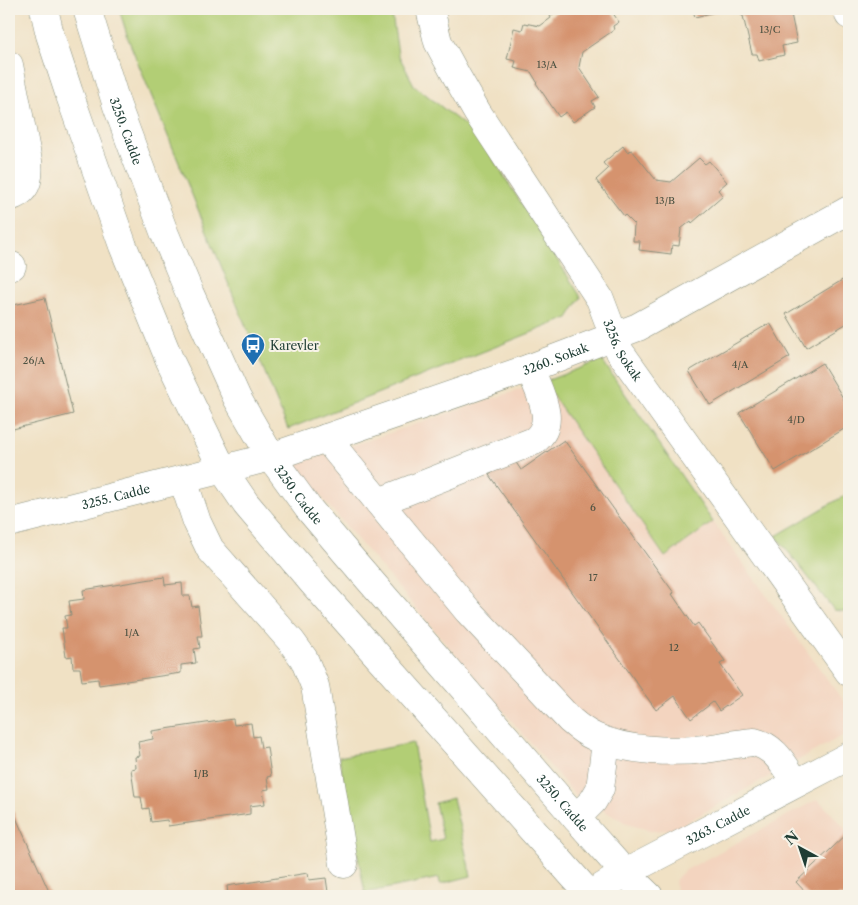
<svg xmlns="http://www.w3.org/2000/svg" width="858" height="905" viewBox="0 0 858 905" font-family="'Libre Caslon Text',serif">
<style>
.built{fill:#f3d4bf}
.green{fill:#b2ce74;stroke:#688654}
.building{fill:#d5936e}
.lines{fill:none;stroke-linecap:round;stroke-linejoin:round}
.minor-casing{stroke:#888f7c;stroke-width:29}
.minor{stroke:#fff;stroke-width:28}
.labels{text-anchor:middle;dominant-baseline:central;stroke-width:4;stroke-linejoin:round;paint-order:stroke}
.number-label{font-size:10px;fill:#4c5242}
.street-label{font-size:12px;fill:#1f3d34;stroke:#f7f3e8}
.poi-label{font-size:12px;fill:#1f3d34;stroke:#f7f3e8;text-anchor:start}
</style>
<rect width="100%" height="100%" fill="#f7f3e8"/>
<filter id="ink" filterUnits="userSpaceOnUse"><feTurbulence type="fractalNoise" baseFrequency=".02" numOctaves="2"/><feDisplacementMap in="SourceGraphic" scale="10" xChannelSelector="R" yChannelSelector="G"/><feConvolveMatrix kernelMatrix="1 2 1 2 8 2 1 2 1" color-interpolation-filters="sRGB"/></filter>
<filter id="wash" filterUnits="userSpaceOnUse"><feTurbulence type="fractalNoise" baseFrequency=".0096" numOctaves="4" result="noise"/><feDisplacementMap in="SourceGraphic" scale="20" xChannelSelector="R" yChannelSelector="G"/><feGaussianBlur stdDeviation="1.12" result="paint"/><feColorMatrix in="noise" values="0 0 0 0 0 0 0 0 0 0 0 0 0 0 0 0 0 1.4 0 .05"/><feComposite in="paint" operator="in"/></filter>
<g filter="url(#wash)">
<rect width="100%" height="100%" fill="#f0e1c4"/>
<g class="built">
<path d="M 543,382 L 666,557 L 713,522 L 849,709 L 849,732 L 674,829 L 654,831 L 630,825 L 575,795 L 294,465 Z"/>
<path d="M 818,799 L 849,833 L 849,896 L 682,896 L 676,891 L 675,884 L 676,879 L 684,871 Z"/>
</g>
<g class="green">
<path d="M 119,9 L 406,9 L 392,14 L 398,54 L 414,85 L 479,137 L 581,297 L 568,318 L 288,429 L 129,41 Z"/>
<path d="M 602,360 L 713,522 L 665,557 L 543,382 Z"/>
<path d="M 849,493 L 849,612 L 834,610 L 776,536 Z"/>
<path d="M 413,743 L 430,842 L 443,839 L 435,803 L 453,798 L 471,876 L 440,884 L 439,878 L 365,893 L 339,757 Z"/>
</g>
<g id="blocks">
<g class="building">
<path d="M 561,9 L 610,9 L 619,22 L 613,26 L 614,30 L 582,52 L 579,67 L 599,97 L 592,101 L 595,107 L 573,122 L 566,112 L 559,117 L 536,83 L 537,82 L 531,72 L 514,68 L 516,61 L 507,59 L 514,28 L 522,30 L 524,23 L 540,26 L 551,18 L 550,16 Z"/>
<path d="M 686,9 L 727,9 L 695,17 L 693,10 L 687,11 Z"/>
<path d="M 730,9 L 790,9 L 797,43 L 782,46 L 784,55 L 759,61 L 757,54 L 752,54 L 743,16 Z"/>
<path d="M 623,146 L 627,152 L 632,150 L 656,180 L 671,182 L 699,158 L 705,164 L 709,161 L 727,182 L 718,190 L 723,196 L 692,223 L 691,221 L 681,229 L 679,246 L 672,245 L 671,254 L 639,250 L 640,241 L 633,241 L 634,224 L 625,215 L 624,216 L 596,180 L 608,169 L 603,163 Z"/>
<path d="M 849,276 L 849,322 L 806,348 L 786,314 Z"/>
<path d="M 45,298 L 73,414 L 9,430 L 9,306 Z"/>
<path d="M 770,323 L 790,357 L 710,405 L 689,371 Z"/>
<path d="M 822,363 L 849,408 L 849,426 L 775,471 L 739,413 Z"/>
<path d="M 564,440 L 674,593 L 672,594 L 694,626 L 698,623 L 725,661 L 720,664 L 742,695 L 719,711 L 713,702 L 691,719 L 675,696 L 656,710 L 489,475 L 513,458 L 521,470 Z"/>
<path d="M 164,577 L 165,585 L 182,583 L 183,596 L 190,596 L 192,607 L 198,606 L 202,636 L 198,636 L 200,648 L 194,649 L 196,663 L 181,665 L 181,673 L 99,685 L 98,679 L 82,681 L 80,668 L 73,668 L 72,656 L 66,657 L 62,628 L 67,628 L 65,616 L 71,615 L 69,601 L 84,599 L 83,590 Z"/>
<path d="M 233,719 L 234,725 L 251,723 L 253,737 L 259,736 L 261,748 L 267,747 L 271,776 L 267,777 L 269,789 L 263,790 L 265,804 L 250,806 L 250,814 L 168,826 L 167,820 L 151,822 L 149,808 L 143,809 L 141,797 L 135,797 L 131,769 L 136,768 L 135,757 L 140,756 L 138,742 L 153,739 L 152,731 Z"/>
<path d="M 9,802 L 51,896 L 9,896 Z"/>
<path d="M 849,832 L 849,896 L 809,896 L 796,882 Z"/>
<path d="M 308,873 L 309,880 L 326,878 L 328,892 L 334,891 L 335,896 L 223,896 L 228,894 L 227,886 Z"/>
</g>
</g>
</g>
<g filter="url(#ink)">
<use href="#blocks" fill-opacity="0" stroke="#888f7c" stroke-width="1"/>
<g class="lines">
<g class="minor-casing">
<g id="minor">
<path d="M 44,9 L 50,35 L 69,93 L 123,246 L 170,361 L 223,470 L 246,504 L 313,583 L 591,896"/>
<path id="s1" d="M 87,9 L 117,106 L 164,232 L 190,294 L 237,398 L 271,457 L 308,508 L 347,554 L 576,818 L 625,873 L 649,896"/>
<path id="s2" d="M 430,9 L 438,42 L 457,77 L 477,112 L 600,299 L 620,352 L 849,672"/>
<path d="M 848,9 L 849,15"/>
<path d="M 9,65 L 28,161 C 30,178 28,192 9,197"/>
<path d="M 9,267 L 12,266"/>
<path d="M 326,438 L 468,611 L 570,720 C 578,727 586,733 595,737 C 626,751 672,753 705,749 C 721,747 738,743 754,742 C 776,747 784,766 796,783"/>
<path d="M 183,480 L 197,522 L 210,549 L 291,641 L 304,659 L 315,686 L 344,864"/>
<path d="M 379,502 L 534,441 C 559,423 538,391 530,368"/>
<path id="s3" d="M 9,523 L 271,457 L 530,368 L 638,327 L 849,210"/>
<path d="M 576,818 L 593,801 L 600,789 L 606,742"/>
<path id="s4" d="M 588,896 L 625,873 L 849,756"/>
</g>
</g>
<use href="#minor" class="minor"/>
</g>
</g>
<defs>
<g id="bus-pin" transform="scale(1.25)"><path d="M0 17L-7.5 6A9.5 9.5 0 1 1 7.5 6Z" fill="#1f6fb2" stroke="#f7f3e8"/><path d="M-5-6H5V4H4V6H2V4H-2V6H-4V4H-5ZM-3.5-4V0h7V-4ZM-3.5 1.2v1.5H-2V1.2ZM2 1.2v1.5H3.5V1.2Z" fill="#fff"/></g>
</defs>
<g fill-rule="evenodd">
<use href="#bus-pin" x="253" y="345"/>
</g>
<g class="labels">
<g class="number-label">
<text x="770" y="29">13/C</text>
<text x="547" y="64">13/A</text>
<text x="665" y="200">13/B</text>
<text x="34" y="360">26/A</text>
<text x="740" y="364">4/A</text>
<text x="796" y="419">4/D</text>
<text x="593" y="507">6</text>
<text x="593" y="577">17</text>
<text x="132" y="632">1/A</text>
<text x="674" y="647">12</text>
<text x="201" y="773">1/B</text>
</g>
<g class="street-label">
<text stroke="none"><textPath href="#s1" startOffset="128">3250. Cadde</textPath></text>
<text stroke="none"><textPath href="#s2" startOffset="394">3256. Sokak</textPath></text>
<text stroke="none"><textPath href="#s3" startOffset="571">3260. Sokak</textPath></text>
<text stroke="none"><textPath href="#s1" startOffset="532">3250. Cadde</textPath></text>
<text stroke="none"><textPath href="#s3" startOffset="110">3255. Cadde</textPath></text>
<text stroke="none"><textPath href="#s1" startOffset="938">3250. Cadde</textPath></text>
<text stroke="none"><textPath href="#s4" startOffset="148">3263. Cadde</textPath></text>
</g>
<g class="poi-label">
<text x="270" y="345">Karevler</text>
</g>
</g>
<rect width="858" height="905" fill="none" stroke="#f7f3e8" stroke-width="30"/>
<g transform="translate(800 848) rotate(320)" stroke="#f7f3e8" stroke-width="4" paint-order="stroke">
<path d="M0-4L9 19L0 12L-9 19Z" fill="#1f3d34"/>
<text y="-8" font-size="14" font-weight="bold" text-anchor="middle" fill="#1f3d34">N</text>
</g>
</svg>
